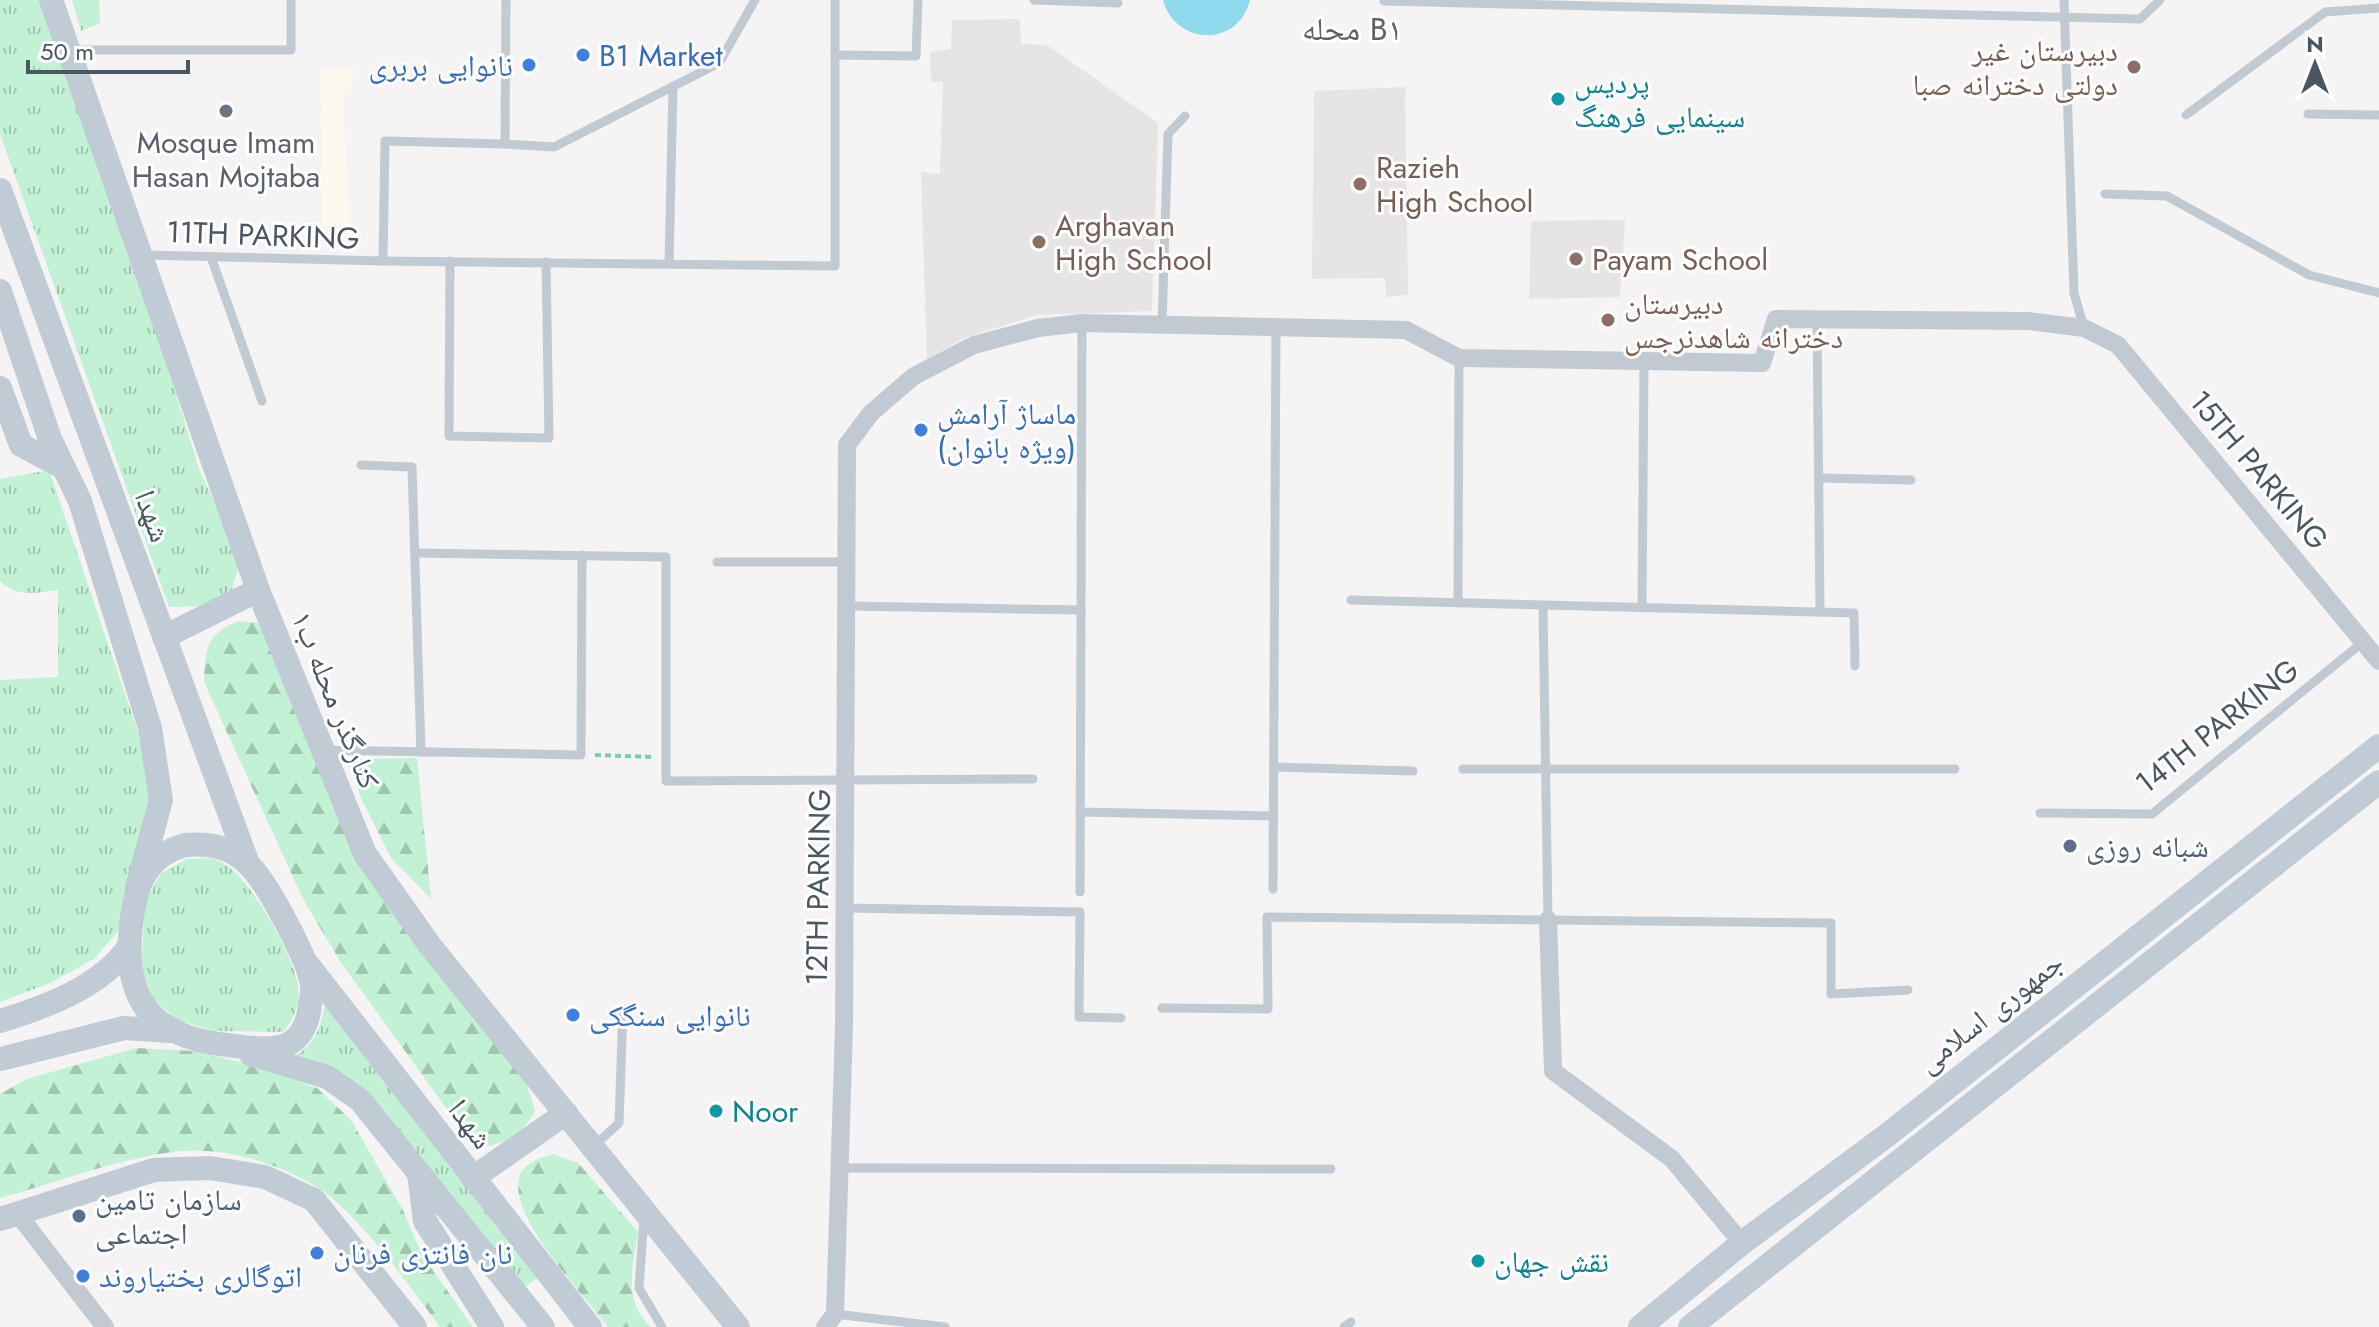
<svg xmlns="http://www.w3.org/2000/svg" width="2379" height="1327" viewBox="0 0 2379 1327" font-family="Jost,'Noto Naskh Arabic',sans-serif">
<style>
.commercial{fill:#fdf9ef}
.education{fill:#e6e4e5}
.grass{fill:url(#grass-tufts)}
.forest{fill:url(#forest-firs)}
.water{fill:#90daee}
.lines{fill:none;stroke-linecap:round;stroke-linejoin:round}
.path{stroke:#7ad0a6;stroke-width:4;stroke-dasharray:6 4;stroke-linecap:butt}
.lane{stroke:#c1cad2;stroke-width:9}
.street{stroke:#c1cad2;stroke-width:18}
.secondary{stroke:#c1cbd6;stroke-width:24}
.shop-dot{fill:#3f7fe0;stroke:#fff;stroke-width:3}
.education-dot{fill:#8d6e63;stroke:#fff;stroke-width:3}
.culture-dot{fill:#0f9aa8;stroke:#fff;stroke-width:3}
.worship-dot{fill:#6b7280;stroke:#fff;stroke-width:3}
.service-dot{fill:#5c6f8a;stroke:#fff;stroke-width:3}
.labels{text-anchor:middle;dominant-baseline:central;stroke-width:6;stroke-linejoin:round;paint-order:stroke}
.education-label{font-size:30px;fill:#785e54;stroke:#fff;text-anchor:start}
.shop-label{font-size:30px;fill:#366cbe;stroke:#fff;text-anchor:start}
.culture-label{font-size:30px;fill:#0d838f;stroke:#fff;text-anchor:start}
.worship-label{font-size:30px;fill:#5b616d;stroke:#fff}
.street-label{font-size:30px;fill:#4a5661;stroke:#fff}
.service-label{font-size:30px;fill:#4e5e75;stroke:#fff;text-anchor:start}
.neighbourhood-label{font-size:32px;fill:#5f6368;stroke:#fff}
</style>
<defs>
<pattern id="grass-tufts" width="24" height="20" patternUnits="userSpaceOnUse" patternTransform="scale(2)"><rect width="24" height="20" fill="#c3f1d5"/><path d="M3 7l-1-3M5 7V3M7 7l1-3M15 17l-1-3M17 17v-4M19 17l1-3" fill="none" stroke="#a0c6b0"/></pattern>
<pattern id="forest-firs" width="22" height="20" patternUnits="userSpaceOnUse" patternTransform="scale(2)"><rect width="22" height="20" fill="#c3f1d5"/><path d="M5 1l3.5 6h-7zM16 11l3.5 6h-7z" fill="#a0c6b0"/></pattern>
</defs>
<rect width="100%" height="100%" fill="#f5f3f3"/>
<path class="commercial" d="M 321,68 L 354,70 L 352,85 L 343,92 L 349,222 L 339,226 L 322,226 Z"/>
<g class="education">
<path d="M 1020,19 L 1021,44 L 1047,45 L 1158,123 L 1152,311 L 1037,315 L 967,337 L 927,359 L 921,172 L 940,174 L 943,82 L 931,82 L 930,52 L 951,49 L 952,20 Z"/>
<path d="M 1405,87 L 1408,295 L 1386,297 L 1385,278 L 1312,279 L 1314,91 Z"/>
<path d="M 1625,220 L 1620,297 L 1529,299 L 1531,221 Z"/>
</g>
<g class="grass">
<path d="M 0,0 L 39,0 L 135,259 L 199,469 L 241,560 L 231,592 L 207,606 L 169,607 L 0,134 Z"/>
<path d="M 72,0 L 99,0 L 100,23 L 81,31 Z"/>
<path d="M 49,470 L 139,735 L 150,802 L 119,930 L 94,959 L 52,982 L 0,1002 L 0,680 L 58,677 L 58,590 C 36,593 18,598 0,581 L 0,479 Z"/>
<path d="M 187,859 C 196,859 209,857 217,860 C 247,870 290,950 297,981 C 302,1000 295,1018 283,1032 L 214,1031 L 177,1020 L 153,998 L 141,969 L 145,903 L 161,873 Z"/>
<path d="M 325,1005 L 537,1278 L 524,1288 L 361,1086 L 330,1068 L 293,1057 C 315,1045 320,1029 325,1005 Z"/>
</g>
<g class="forest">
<path d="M 239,621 L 258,623 L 273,648 L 348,839 L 525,1079 L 535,1110 C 524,1134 508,1142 484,1147 L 462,1130 L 340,961 L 303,899 L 204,682 C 206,649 205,634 239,621 Z"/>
<path d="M 417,758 L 431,899 L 391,858 L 361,798 L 347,759 Z"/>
<path d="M 136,1048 L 194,1051 L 252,1065 L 317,1088 L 351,1120 L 403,1210 L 422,1255 L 473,1327 L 440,1327 C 412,1289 359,1215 321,1190 C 285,1165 226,1147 182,1151 C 121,1157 59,1182 0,1198 L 0,1094 L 27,1079 Z"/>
<path d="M 553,1154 L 578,1163 L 638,1232 C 633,1266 622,1301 651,1327 L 608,1327 C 584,1296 509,1217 519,1178 C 523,1163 540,1158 553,1154 Z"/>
</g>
<path class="water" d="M 1163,0 L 1250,0 C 1238,48 1176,46 1163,0 Z"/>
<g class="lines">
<path class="path" d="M 595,755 L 654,757"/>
<g class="lane">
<path d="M 1034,0 L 1118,3"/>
<path d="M 2064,0 L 2074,293 L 2084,328"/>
<path d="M 1384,1 L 2140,19 L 2160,0"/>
<path d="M 72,50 L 291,50 L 291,0"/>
<path d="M 835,55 L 916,56 L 918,0"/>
<path d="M 2308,114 L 2379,115"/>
<path d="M 2186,115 L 2325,12 L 2379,8"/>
<path d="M 505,144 L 554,147 L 719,63 L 755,0"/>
<path d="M 2105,194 L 2167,196 L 2309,275 L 2379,293"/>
<path d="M 144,255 L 383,261 L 385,141 L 505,144 L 506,0"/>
<path d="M 211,257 L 262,401"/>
<path d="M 383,261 L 835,266 L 835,0"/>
<path d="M 450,261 L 449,436 L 549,438 L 546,262"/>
<path d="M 669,264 L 673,86"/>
<path d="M 1817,319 L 1820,612"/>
<path d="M 1162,324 L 1168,134 L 1185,116"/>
<path d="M 361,465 L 412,467 L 421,752"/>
<path d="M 1819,478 L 1911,480"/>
<path d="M 415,553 L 666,557 L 666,781 L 1033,779"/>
<path d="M 717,562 L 848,562"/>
<path d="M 1351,600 L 1854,613 L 1855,666"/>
<path d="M 1458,603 L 1459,358"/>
<path d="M 849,606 L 1081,610"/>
<path d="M 1543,606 L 1548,920"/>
<path d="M 1642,608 L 1644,362"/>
<path d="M 325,750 L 581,755 L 582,555"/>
<path d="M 1274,767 L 1413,771"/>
<path d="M 1463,769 L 1955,769"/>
<path d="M 1080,812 L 1274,816"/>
<path d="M 2040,813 L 2152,814 L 2363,642"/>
<path d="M 1273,889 L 1276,327"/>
<path d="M 1080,892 L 1082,323"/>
<path d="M 846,908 L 1080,912 L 1079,1017 L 1121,1018"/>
<path d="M 1162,1008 L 1268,1009 L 1267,917 L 1831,923 L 1831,994 L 1908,990"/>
<path d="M 594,1146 L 619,1123 L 623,1008"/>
<path d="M 842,1168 L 1331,1169"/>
<path d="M 644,1217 L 639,1288 L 662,1327"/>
<path d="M 835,1314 L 945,1327"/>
<path d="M 1344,1327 L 1351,1322"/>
</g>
<g class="street">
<path d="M 1548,920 L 1553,1071 L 1672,1159 L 1742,1243"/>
<path d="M 17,1213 L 105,1327"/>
<path d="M 825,1327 L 835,1314 L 844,1026 L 847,445 L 871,413 L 914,376 L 974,345 L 1038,328 L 1082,323 L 1406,330 L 1459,358 L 1762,363 L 1776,319 L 2028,321 L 2084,328 L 2118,345 L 2379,661"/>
</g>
<g class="secondary">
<path d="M 51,0 L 258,590 L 365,854 L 431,947 L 738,1327"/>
<path d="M 0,190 L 248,864"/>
<path d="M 0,291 L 50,439 L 80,501 L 150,728 L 161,800 L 137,888"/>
<path d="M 0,388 L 21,445 L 64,468"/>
<path d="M 164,637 L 258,590"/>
<path d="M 185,845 C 208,843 229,846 247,863 C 266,880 309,960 312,986 C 313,991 311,998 310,1004 C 309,1019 303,1037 288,1044 C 270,1052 246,1047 227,1045 C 140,1036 119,987 134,905 C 140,874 154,854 185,845 Z"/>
<path d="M 309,966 L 590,1327"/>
<path d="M 0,1021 C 46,1007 100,987 128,948"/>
<path d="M 251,1054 L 327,1077 L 360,1100 L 543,1327"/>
<path d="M 0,1059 L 124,1028 L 169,1031"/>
<path d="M 419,1174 L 425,1221 L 492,1327"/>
<path d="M 473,1178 L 566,1113"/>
<path d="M 0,1219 L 154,1170 L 210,1168 L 265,1177 L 314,1200 L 415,1327"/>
<path d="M 1640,1327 L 1742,1243 L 1886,1136 L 2379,746"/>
<path d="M 1690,1327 L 2379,782"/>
</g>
</g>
<g class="shop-dot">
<circle cx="583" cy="55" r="8"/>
<circle cx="529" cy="65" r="8"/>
<circle cx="921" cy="430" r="8"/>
<circle cx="573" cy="1015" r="8"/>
<circle cx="317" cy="1253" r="8"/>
<circle cx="83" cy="1276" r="8"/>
</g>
<g class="education-dot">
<circle cx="2134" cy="67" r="8"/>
<circle cx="1360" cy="184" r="8"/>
<circle cx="1039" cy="242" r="8"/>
<circle cx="1576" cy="259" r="8"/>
<circle cx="1608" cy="320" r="8"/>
</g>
<g class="culture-dot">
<circle cx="1558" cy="99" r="8"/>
<circle cx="716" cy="1111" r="8"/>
<circle cx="1478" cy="1261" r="8"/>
</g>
<circle class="worship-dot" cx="226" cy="111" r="8"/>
<g class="service-dot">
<circle cx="2070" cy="846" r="8"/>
<circle cx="79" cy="1216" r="8"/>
</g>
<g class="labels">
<g class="education-label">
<text x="2118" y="50" text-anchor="end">دبیرستان غیر<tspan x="2118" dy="34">دولتی دخترانه صبا</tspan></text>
<text x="1376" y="167">Razieh<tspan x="1376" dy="34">High School</tspan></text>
<text x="1055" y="225">Arghavan<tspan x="1055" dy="34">High School</tspan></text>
<text x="1592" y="259">Payam School</text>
<text x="1624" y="303">دبیرستان<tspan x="1624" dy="34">دخترانه شاهدنرجس</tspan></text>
</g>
<g class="shop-label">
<text x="599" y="55">B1 Market</text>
<text x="513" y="65" text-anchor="end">نانوایی بربری</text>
<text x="937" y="413">ماساژ آرامش<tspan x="937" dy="34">(ویژه بانوان)</tspan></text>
<text x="589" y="1015">نانوایی سنگکی</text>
<text x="333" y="1253">نان فانتزی فرنان</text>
<text x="99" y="1276">اتوگالری بختیاروند</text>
</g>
<g class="culture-label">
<text x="1574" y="82">پردیس<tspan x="1574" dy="34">سینمایی فرهنگ</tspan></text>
<text x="732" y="1111">Noor</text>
<text x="1494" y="1261">نقش جهان</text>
</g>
<g class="worship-label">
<text x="226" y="142">Mosque Imam<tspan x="226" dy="34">Hasan Mojtaba</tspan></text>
</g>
<g class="street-label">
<text transform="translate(263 235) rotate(2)">11TH PARKING</text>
<text transform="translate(2259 470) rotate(50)">15TH PARKING</text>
<text transform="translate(153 516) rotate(70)">شهدا</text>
<text transform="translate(336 700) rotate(68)">کنارگذر محله ب۱</text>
<text transform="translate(2217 726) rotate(-38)">14TH PARKING</text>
<text transform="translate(818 887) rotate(-89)">12TH PARKING</text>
<text transform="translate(1990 1012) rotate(-38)">جمهوری اسلامی</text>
<text transform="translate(471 1124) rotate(53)">شهدا</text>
</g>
<g class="service-label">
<text x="2086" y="846">شبانه روزی</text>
<text x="95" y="1199">سازمان تامین<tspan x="95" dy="34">اجتماعی</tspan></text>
</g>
<g class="neighbourhood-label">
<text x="1352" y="29">محله B۱</text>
</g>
</g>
<g transform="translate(2315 64)" stroke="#ffffff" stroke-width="6" paint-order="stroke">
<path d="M0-6L14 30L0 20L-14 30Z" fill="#4a5661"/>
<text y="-12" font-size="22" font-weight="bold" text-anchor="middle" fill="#4a5661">N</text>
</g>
<path d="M28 60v12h160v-12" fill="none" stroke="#4a5661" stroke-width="4"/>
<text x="40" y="60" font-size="24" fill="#4a5661" stroke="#ffffff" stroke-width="6" paint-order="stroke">50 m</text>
</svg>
